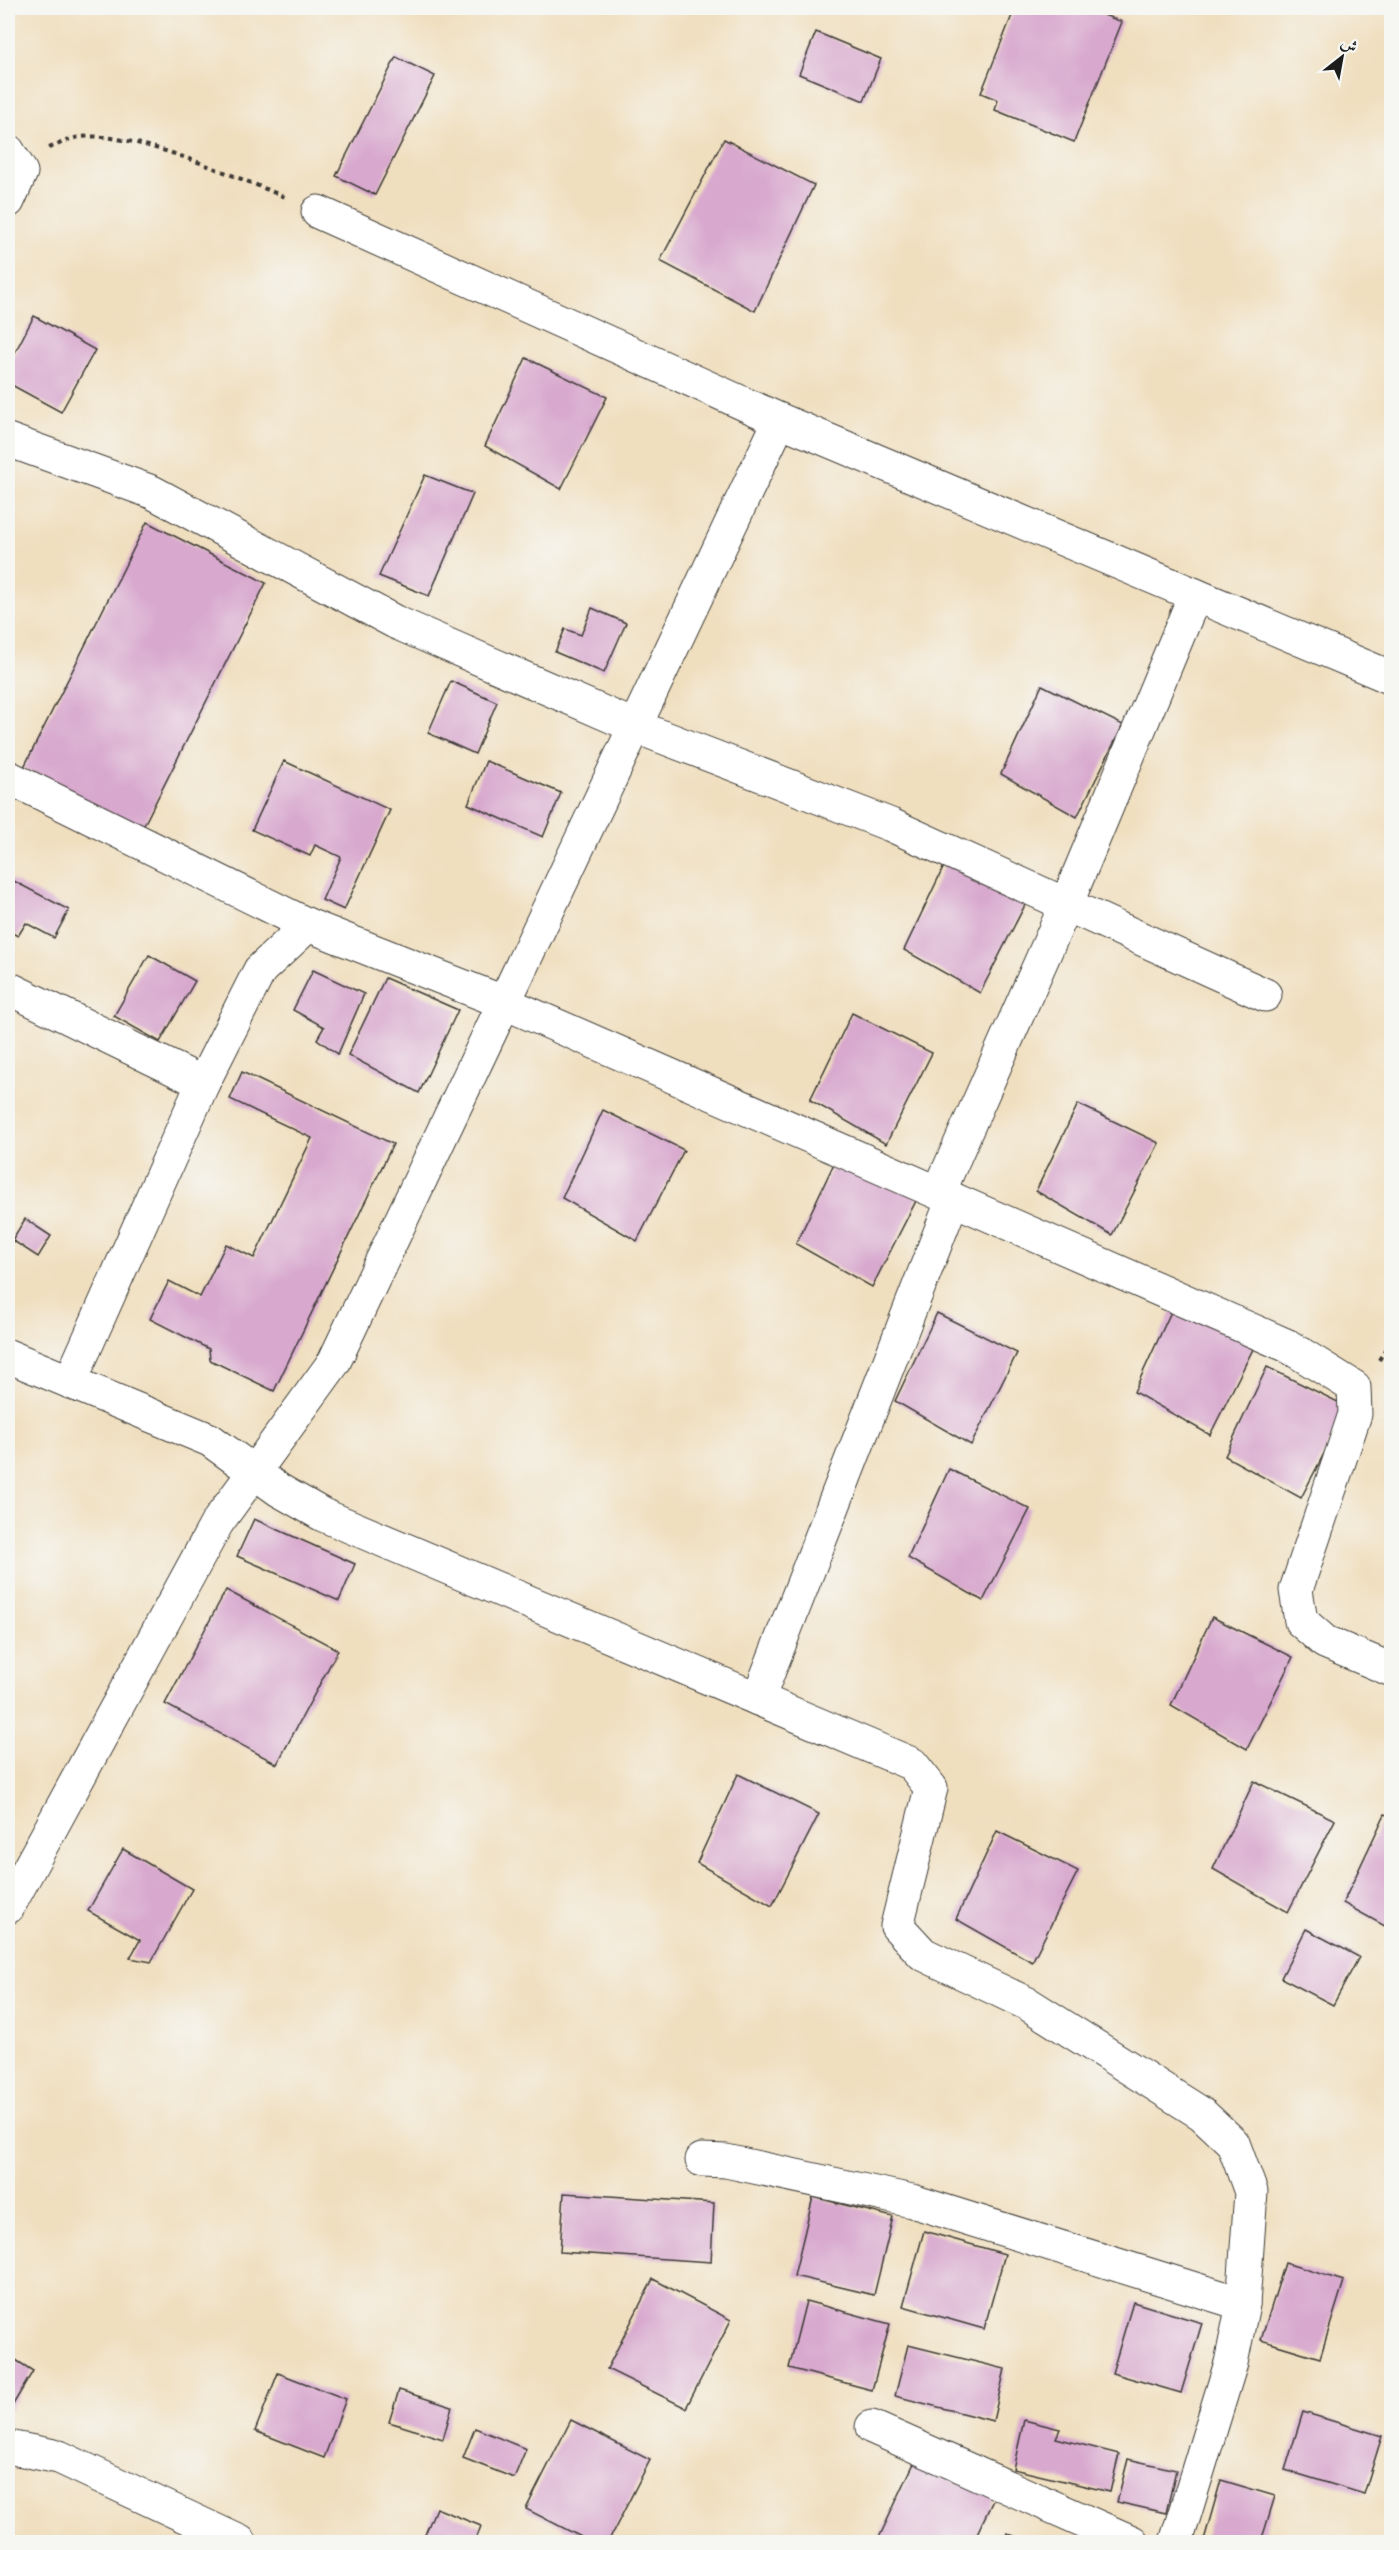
<svg xmlns="http://www.w3.org/2000/svg" width="1399" height="2550" viewBox="0 0 1399 2550" font-family="'IM FELL Great Primer',Amiri,serif">
<style>
.building{fill:#d8a8ce}
.lines{fill:none;stroke-linecap:round;stroke-linejoin:round}
.minor-casing{stroke:#3c3934;stroke-width:35}
.path{stroke:#3c3934;stroke-width:4;stroke-dasharray:4.5 4.5;stroke-linecap:butt}
.minor{stroke:#fff;stroke-width:33}
</style>
<rect width="100%" height="100%" fill="#f6f6f2"/>
<filter id="ink" filterUnits="userSpaceOnUse"><feTurbulence type="fractalNoise" baseFrequency=".0167" numOctaves="2"/><feDisplacementMap in="SourceGraphic" scale="12" xChannelSelector="R" yChannelSelector="G"/><feConvolveMatrix kernelMatrix="1 2 1 2 8 2 1 2 1" color-interpolation-filters="sRGB"/></filter>
<filter id="wash" filterUnits="userSpaceOnUse"><feTurbulence type="fractalNoise" baseFrequency=".008" numOctaves="4" result="noise"/><feDisplacementMap in="SourceGraphic" scale="24" xChannelSelector="R" yChannelSelector="G"/><feGaussianBlur stdDeviation="1.35" result="paint"/><feColorMatrix in="noise" values="0 0 0 0 0 0 0 0 0 0 0 0 0 0 0 0 0 1.4 0 .05"/><feComposite in="paint" operator="in"/></filter>
<g filter="url(#wash)">
<rect width="100%" height="100%" fill="#f0dfbf"/>
<g id="blocks">
<g class="building">
<path d="M 1015,8 L 1086,8 L 1122,22 L 1074,142 L 995,110 L 998,100 L 981,93 Z"/>
<path d="M 816,32 L 881,59 L 864,101 L 799,74 Z"/>
<path d="M 396,57 L 435,76 L 375,195 L 336,176 Z"/>
<path d="M 724,139 L 814,185 L 755,311 L 660,261 Z"/>
<path d="M 34,316 L 95,350 L 61,412 L 8,383 L 8,366 Z"/>
<path d="M 526,358 L 607,397 L 561,489 L 485,446 Z"/>
<path d="M 425,475 L 473,494 L 429,596 L 379,576 Z"/>
<path d="M 147,522 L 266,583 L 142,829 L 23,769 Z"/>
<path d="M 592,608 L 626,623 L 604,673 L 555,652 L 565,629 L 581,635 Z"/>
<path d="M 451,681 L 497,702 L 475,754 L 428,733 Z"/>
<path d="M 1042,685 L 1123,725 L 1077,817 L 1001,774 Z"/>
<path d="M 284,761 L 390,810 L 344,910 L 322,900 L 341,857 L 315,845 L 310,856 L 252,830 Z"/>
<path d="M 486,761 L 561,793 L 543,837 L 468,804 Z"/>
<path d="M 946,862 L 1027,901 L 980,993 L 904,950 Z"/>
<path d="M 8,878 L 69,910 L 54,938 L 26,923 L 18,936 L 8,931 Z"/>
<path d="M 149,955 L 195,981 L 160,1042 L 114,1016 Z"/>
<path d="M 313,970 L 364,994 L 338,1054 L 317,1039 L 324,1027 L 293,1010 Z"/>
<path d="M 385,978 L 458,1010 L 419,1093 L 348,1055 Z"/>
<path d="M 852,1013 L 932,1053 L 886,1144 L 810,1100 Z"/>
<path d="M 242,1072 L 393,1144 L 274,1391 L 210,1360 L 209,1349 L 150,1319 L 169,1281 L 200,1297 L 226,1244 L 254,1258 L 312,1138 L 230,1099 Z"/>
<path d="M 1078,1104 L 1159,1143 L 1112,1235 L 1036,1191 Z"/>
<path d="M 603,1110 L 684,1150 L 637,1241 L 562,1198 Z"/>
<path d="M 838,1155 L 919,1195 L 872,1287 L 796,1244 Z"/>
<path d="M 25,1219 L 51,1236 L 38,1257 L 12,1240 Z"/>
<path d="M 1175,1303 L 1256,1343 L 1210,1435 L 1134,1392 Z"/>
<path d="M 937,1313 L 1017,1353 L 971,1445 L 895,1401 Z"/>
<path d="M 1267,1367 L 1348,1407 L 1301,1498 L 1225,1456 Z"/>
<path d="M 949,1469 L 1030,1509 L 983,1601 L 908,1558 Z"/>
<path d="M 254,1519 L 355,1564 L 339,1601 L 237,1556 Z"/>
<path d="M 226,1590 L 338,1650 L 277,1764 L 165,1704 Z"/>
<path d="M 1212,1617 L 1293,1657 L 1247,1749 L 1171,1705 Z"/>
<path d="M 738,1774 L 819,1814 L 772,1906 L 697,1863 Z"/>
<path d="M 1254,1781 L 1335,1820 L 1288,1912 L 1213,1869 Z"/>
<path d="M 1385,1814 L 1392,1817 L 1392,1930 L 1343,1903 Z"/>
<path d="M 997,1831 L 1078,1871 L 1032,1962 L 956,1919 Z"/>
<path d="M 123,1849 L 192,1889 L 151,1962 L 130,1958 L 140,1940 L 88,1911 Z"/>
<path d="M 1306,1929 L 1359,1957 L 1333,2005 L 1281,1978 Z"/>
<path d="M 564,2193 L 714,2203 L 711,2262 L 560,2252 Z"/>
<path d="M 813,2197 L 893,2217 L 874,2295 L 794,2276 Z"/>
<path d="M 924,2231 L 1005,2254 L 984,2329 L 903,2306 Z"/>
<path d="M 1285,2263 L 1344,2281 L 1320,2358 L 1261,2340 Z"/>
<path d="M 653,2279 L 731,2320 L 686,2408 L 607,2369 Z"/>
<path d="M 806,2301 L 890,2324 L 872,2390 L 789,2368 Z"/>
<path d="M 1133,2302 L 1202,2323 L 1181,2393 L 1112,2373 Z"/>
<path d="M 908,2345 L 1005,2369 L 993,2421 L 895,2396 Z"/>
<path d="M 8,2355 L 33,2371 L 8,2413 Z"/>
<path d="M 278,2373 L 346,2399 L 324,2458 L 255,2431 Z"/>
<path d="M 399,2390 L 452,2407 L 443,2439 L 389,2422 Z"/>
<path d="M 1303,2412 L 1382,2436 L 1364,2494 L 1285,2470 Z"/>
<path d="M 571,2420 L 650,2460 L 608,2542 L 591,2542 L 526,2509 Z"/>
<path d="M 1024,2420 L 1060,2429 L 1056,2438 L 1119,2454 L 1110,2492 L 1013,2469 Z"/>
<path d="M 475,2428 L 526,2449 L 514,2478 L 463,2458 Z"/>
<path d="M 1128,2459 L 1176,2470 L 1166,2513 L 1117,2502 Z"/>
<path d="M 915,2461 L 994,2498 L 973,2542 L 877,2542 Z"/>
<path d="M 1221,2480 L 1275,2496 L 1261,2542 L 1212,2542 L 1204,2540 Z"/>
<path d="M 436,2508 L 481,2526 L 475,2542 L 422,2542 Z"/>
<path d="M 1007,2533 L 1028,2542 L 1003,2542 Z"/>
</g>
</g>
</g>
<g filter="url(#ink)">
<use href="#blocks" fill-opacity="0" stroke="#3c3934" stroke-width="1.5"/>
<g class="lines">
<g class="minor-casing">
<g id="minor">
<path d="M 8,151 L 21,172 L 8,201"/>
<path d="M 318,212 L 780,420"/>
<path d="M 8,440 L 152,492 L 395,622 L 634,726 L 891,825 L 1265,995"/>
<path d="M 8,777 L 308,925 L 503,1002 L 1288,1346 L 1354,1387 L 1355,1414 L 1296,1590 L 1301,1621 L 1325,1642 L 1392,1670"/>
<path d="M 8,988 L 203,1083"/>
<path d="M 939,1192 L 1066,905 L 1195,595"/>
<path d="M 8,1356 L 210,1440 L 279,1490 L 323,1515 L 912,1764 L 931,1788 L 897,1926 L 923,1954 L 1028,2004 L 1202,2114 L 1233,2143 L 1251,2192 L 1243,2304 L 1231,2363 L 1176,2542"/>
<path d="M 70,1382 L 203,1083 L 260,970 L 308,925"/>
<path d="M 758,1699 L 953,1199"/>
<path d="M 8,1907 L 217,1523 L 334,1362 L 780,420 L 1392,678"/>
<path d="M 702,2160 L 726,2161 L 912,2201 L 1243,2304"/>
<path d="M 872,2427 L 1132,2542"/>
<path d="M 8,2447 L 59,2457 L 240,2542"/>
</g>
</g>
<g class="path">
<path d="M 49,148 C 58,145 66,140 75,138 C 125,127 236,177 285,197"/>
<path d="M 1379,1360 L 1392,1338"/>
</g>
<use href="#minor" class="minor"/>
</g>
</g>
<rect width="1399" height="2550" fill="none" stroke="#f6f6f2" stroke-width="30"/>
<g transform="translate(1342 57) rotate(31)" stroke="#f6f6f2" stroke-width="4.5" paint-order="stroke">
<path d="M0-4.5L10 22L0 15L-10 22Z" fill="#1c1c1c"/>
<text y="-9" font-size="16" font-weight="bold" text-anchor="middle" fill="#1c1c1c">ش</text>
</g>
</svg>
